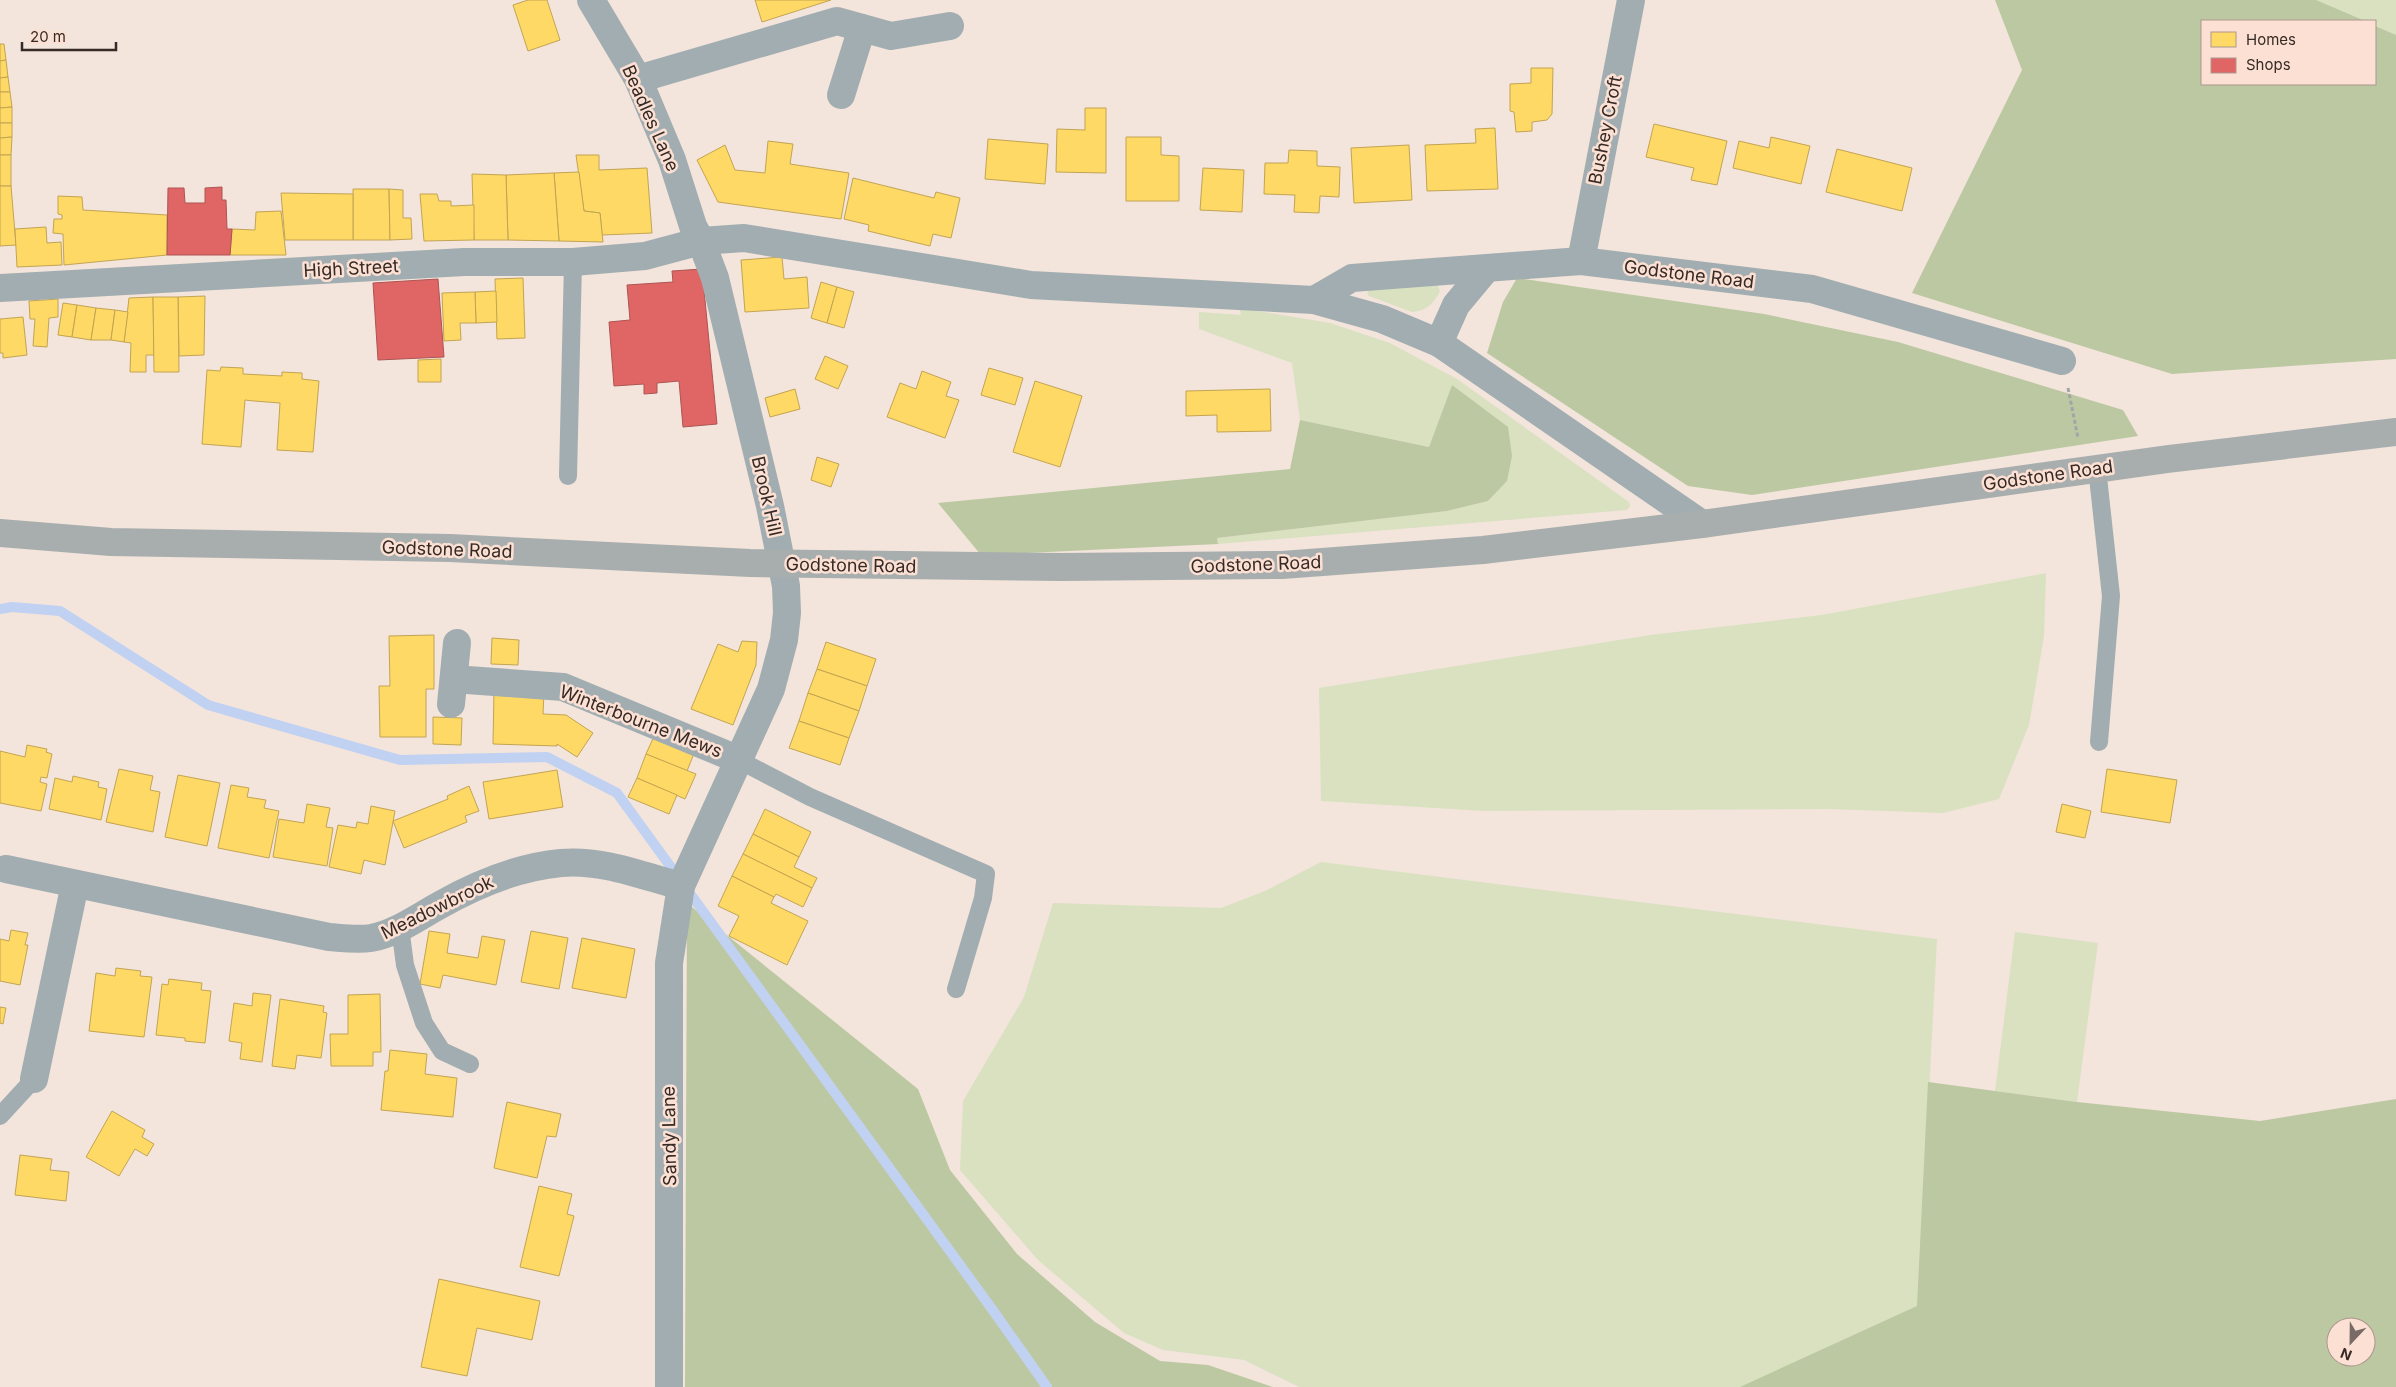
<svg xmlns="http://www.w3.org/2000/svg" width="2396" height="1387" viewBox="0 0 2396 1387" font-family="Inter,sans-serif">
<style>
.green{fill:#d9e1c1}
.forest{fill:#bcc8a1;fill-rule:evenodd}
.homes{fill:#ffd966;stroke:#c2a452}
.shops{fill:#e06666;stroke:#ad5452}
.lines{fill:none;stroke-linecap:round;stroke-linejoin:round}
.stream{stroke:#c1d1f2;stroke-width:10}
.path{stroke:#a0a6a7;stroke-width:3;stroke-dasharray:4 2.5;stroke-linecap:butt}
.service{stroke:#a1adb0;stroke-width:18}
.minor{stroke:#a1adb0;stroke-width:28}
.tertiary{stroke:#a1adb0;stroke-width:28}
.primary{stroke:#a8aeae;stroke-width:28}
.labels{text-anchor:middle;dominant-baseline:central;stroke-width:5;stroke-linejoin:round;paint-order:stroke}
.street-label{font-size:18px;fill:#352a25;stroke:#fce0d3}
</style>
<rect width="100%" height="100%" fill="#f3e4dc"/>
<g class="green">
<path d="M 2252,0 L 2396,0 L 2396,55 L 2375,47 L 2375,21 L 2308,21 Z"/>
<path d="M 1437,284 L 1440,291 C 1434,303 1427,311 1412,312 L 1369,296 L 1367,293 L 1370,288 Z"/>
<path d="M 1239,308 L 1330,323 L 1390,343 L 1457,379 L 1629,502 L 1630,506 L 1627,510 L 1218,544 L 1217,538 L 1447,511 L 1488,501 L 1507,481 L 1452,385 L 1429,447 L 1300,420 L 1292,363 L 1199,329 L 1199,312 L 1241,315 Z"/>
<path d="M 2046,573 L 2044,636 L 2029,725 L 1999,799 L 1943,813 L 1829,809 L 1484,811 L 1321,801 L 1319,688 L 1650,635 L 1822,615 Z"/>
<path d="M 1321,862 L 1937,939 L 1918,1306 L 1755,1387 L 1299,1387 L 1244,1360 L 1163,1350 L 1124,1333 L 1038,1260 L 960,1170 L 963,1101 L 1024,997 L 1053,903 L 1221,908 L 1265,891 Z"/>
<path d="M 2015,932 L 2098,943 L 2077,1102 L 1995,1091 Z"/>
</g>
<g class="forest">
<path d="M 1995,0 L 2316,0 L 2365,21 L 2202,21 L 2202,84 L 2375,84 L 2375,26 L 2396,35 L 2396,359 L 2172,374 L 1912,293 L 2022,70 Z"/>
<path d="M 1517,278 L 1764,314 L 1898,342 L 2123,410 L 2138,436 L 1752,495 L 1688,486 L 1487,353 L 1503,302 Z"/>
<path d="M 1452,385 L 1508,427 L 1512,456 L 1507,481 L 1488,501 L 1447,511 L 1217,538 L 1218,544 L 981,555 L 938,503 L 1290,469 L 1300,420 L 1429,447 Z"/>
<path d="M 687,903 L 918,1089 L 950,1170 L 1017,1254 L 1095,1322 L 1160,1361 L 1208,1365 L 1273,1387 L 685,1387 Z"/>
<path d="M 1928,1082 L 2077,1102 L 2260,1121 L 2396,1099 L 2396,1387 L 1740,1387 L 1917,1306 ZM 2336,1327 L 2366,1327 L 2366,1357 L 2336,1357 Z"/>
</g>
<g class="homes">
<path d="M 528,0 L 547,0 L 560,40 L 528,51 L 513,5 Z"/>
<path d="M 755,0 L 831,0 L 762,22 Z"/>
<path d="M 0,44 L 4,44 L 6,60 L 0,61 Z"/>
<path d="M 6,60 L 8,77 L 0,78 L 0,61 Z"/>
<path d="M 1531,68 L 1553,68 L 1552,114 L 1547,120 L 1532,122 L 1532,131 L 1516,132 L 1514,112 L 1510,111 L 1510,84 L 1531,83 Z"/>
<path d="M 8,77 L 10,92 L 0,92 L 0,78 Z"/>
<path d="M 0,92 L 10,92 L 12,107 L 0,108 Z"/>
<path d="M 12,107 L 12,123 L 0,123 L 0,108 Z"/>
<path d="M 1085,108 L 1106,108 L 1106,173 L 1056,172 L 1057,129 L 1085,130 Z"/>
<path d="M 0,123 L 12,123 L 12,137 L 0,138 Z"/>
<path d="M 1654,124 L 1727,141 L 1717,185 L 1691,180 L 1694,168 L 1646,157 Z"/>
<path d="M 1495,128 L 1498,189 L 1427,191 L 1425,145 L 1476,143 L 1475,129 Z"/>
<path d="M 12,137 L 11,155 L 0,155 L 0,138 Z"/>
<path d="M 1126,137 L 1161,137 L 1161,155 L 1179,156 L 1179,201 L 1126,201 Z"/>
<path d="M 1771,137 L 1810,146 L 1801,184 L 1733,168 L 1739,141 L 1769,148 Z"/>
<path d="M 988,139 L 1048,144 L 1045,184 L 985,179 Z"/>
<path d="M 768,141 L 793,144 L 790,164 L 849,173 L 841,219 L 718,202 L 697,160 L 725,145 L 735,170 L 765,173 Z"/>
<path d="M 1409,145 L 1412,200 L 1354,203 L 1351,148 Z"/>
<path d="M 1837,149 L 1912,168 L 1902,211 L 1826,192 Z"/>
<path d="M 1289,150 L 1317,151 L 1317,166 L 1340,167 L 1339,197 L 1320,196 L 1319,213 L 1294,212 L 1295,195 L 1264,194 L 1265,163 L 1288,163 Z"/>
<rect x="0" y="155" width="11" height="31"/>
<path d="M 576,155 L 599,155 L 599,170 L 647,168 L 652,233 L 602,235 L 600,213 L 584,211 Z"/>
<path d="M 1203,168 L 1244,170 L 1242,212 L 1200,210 Z"/>
<path d="M 579,172 L 584,211 L 600,213 L 603,242 L 559,241 L 554,173 Z"/>
<path d="M 554,173 L 559,241 L 508,240 L 506,175 Z"/>
<path d="M 472,174 L 506,175 L 508,240 L 474,240 Z"/>
<path d="M 853,178 L 934,198 L 936,192 L 960,198 L 951,238 L 933,234 L 930,246 L 868,231 L 869,225 L 844,219 Z"/>
<path d="M 0,186 L 11,186 L 16,245 L 0,246 Z"/>
<path d="M 353,189 L 389,189 L 390,240 L 353,240 Z"/>
<path d="M 389,189 L 403,190 L 403,218 L 411,218 L 412,239 L 390,240 Z"/>
<path d="M 281,193 L 353,194 L 353,240 L 285,240 Z"/>
<path d="M 420,194 L 437,194 L 439,201 L 451,201 L 451,206 L 474,205 L 474,240 L 424,241 Z"/>
<path d="M 58,196 L 82,197 L 83,210 L 167,215 L 167,255 L 64,265 L 63,234 L 53,233 L 54,219 L 62,219 L 62,215 L 58,214 Z"/>
<path d="M 281,211 L 286,255 L 230,255 L 232,229 L 255,230 L 256,212 Z"/>
<path d="M 46,227 L 47,243 L 61,242 L 62,265 L 17,267 L 15,229 Z"/>
<path d="M 782,257 L 784,279 L 807,277 L 809,308 L 745,312 L 741,260 Z"/>
<path d="M 523,278 L 525,338 L 497,339 L 495,279 Z"/>
<path d="M 821,282 L 837,287 L 827,323 L 811,318 Z"/>
<path d="M 837,287 L 854,292 L 844,328 L 827,323 Z"/>
<path d="M 496,291 L 497,322 L 476,323 L 475,292 Z"/>
<path d="M 475,292 L 476,323 L 460,323 L 461,340 L 444,341 L 442,293 Z"/>
<path d="M 205,296 L 204,355 L 179,356 L 178,297 Z"/>
<path d="M 153,297 L 154,355 L 146,355 L 146,372 L 130,372 L 131,343 L 124,342 L 129,298 Z"/>
<path d="M 153,297 L 178,297 L 179,372 L 154,372 Z"/>
<path d="M 58,299 L 58,317 L 49,318 L 47,347 L 33,346 L 35,319 L 30,319 L 29,301 Z"/>
<path d="M 63,303 L 77,305 L 72,337 L 58,335 Z"/>
<path d="M 77,305 L 96,308 L 91,340 L 72,337 Z"/>
<path d="M 96,308 L 115,310 L 111,340 L 91,340 Z"/>
<path d="M 115,310 L 128,312 L 124,342 L 111,340 Z"/>
<path d="M 23,317 L 27,355 L 3,358 L 3,353 L 0,353 L 0,319 Z"/>
<path d="M 825,356 L 848,366 L 838,389 L 815,379 Z"/>
<path d="M 441,359 L 441,382 L 418,382 L 418,360 Z"/>
<path d="M 221,367 L 243,368 L 243,374 L 282,376 L 282,372 L 302,373 L 302,379 L 319,381 L 313,452 L 277,450 L 280,403 L 254,401 L 245,400 L 241,447 L 202,444 L 207,370 L 220,371 Z"/>
<path d="M 989,368 L 1023,378 L 1015,405 L 981,395 Z"/>
<path d="M 922,371 L 951,382 L 946,396 L 959,400 L 945,438 L 887,417 L 900,383 L 916,389 Z"/>
<path d="M 1035,381 L 1082,396 L 1060,467 L 1013,452 Z"/>
<path d="M 795,389 L 800,409 L 770,417 L 765,398 Z"/>
<path d="M 1270,389 L 1271,431 L 1217,432 L 1217,415 L 1186,416 L 1186,391 Z"/>
<path d="M 817,457 L 839,464 L 831,487 L 811,480 Z"/>
<path d="M 434,635 L 434,689 L 426,689 L 426,737 L 380,737 L 379,686 L 390,686 L 389,636 Z"/>
<path d="M 492,638 L 519,640 L 518,665 L 491,664 Z"/>
<path d="M 742,641 L 757,642 L 756,665 L 733,725 L 691,709 L 718,644 L 738,652 Z"/>
<path d="M 826,642 L 876,659 L 867,686 L 817,669 Z"/>
<path d="M 817,669 L 867,686 L 859,711 L 808,693 Z"/>
<path d="M 494,691 L 544,692 L 543,714 L 566,715 L 593,733 L 577,757 L 557,744 L 557,746 L 493,744 Z"/>
<path d="M 808,693 L 859,711 L 849,738 L 799,721 Z"/>
<path d="M 433,717 L 462,718 L 461,745 L 433,744 Z"/>
<path d="M 799,721 L 849,738 L 840,765 L 789,748 Z"/>
<path d="M 655,734 L 695,751 L 687,771 L 646,754 Z"/>
<path d="M 27,745 L 47,749 L 46,752 L 52,754 L 47,778 L 41,777 L 40,782 L 47,784 L 41,811 L 0,803 L 0,751 L 25,757 Z"/>
<path d="M 646,754 L 696,774 L 685,799 L 637,778 Z"/>
<path d="M 119,769 L 153,776 L 150,790 L 160,792 L 153,832 L 106,822 Z"/>
<path d="M 2107,769 L 2177,780 L 2170,823 L 2101,812 Z"/>
<path d="M 557,770 L 563,807 L 489,819 L 483,782 Z"/>
<path d="M 178,775 L 220,783 L 207,846 L 165,837 Z"/>
<path d="M 73,776 L 99,782 L 98,787 L 107,789 L 101,820 L 49,809 L 55,778 L 72,782 Z"/>
<path d="M 637,778 L 677,795 L 669,814 L 628,797 Z"/>
<path d="M 231,785 L 249,788 L 247,797 L 266,800 L 264,808 L 279,811 L 269,858 L 218,848 Z"/>
<path d="M 469,786 L 479,811 L 465,816 L 467,822 L 404,848 L 393,821 L 448,799 L 447,796 Z"/>
<path d="M 307,804 L 330,808 L 326,827 L 333,828 L 327,866 L 273,857 L 279,819 L 304,823 Z"/>
<path d="M 2062,804 L 2091,811 L 2085,838 L 2056,832 Z"/>
<path d="M 371,806 L 395,811 L 385,865 L 364,860 L 361,874 L 329,867 L 338,825 L 356,828 L 357,822 L 368,824 Z"/>
<path d="M 765,809 L 811,832 L 799,857 L 753,834 Z"/>
<path d="M 753,834 L 799,857 L 794,867 L 817,878 L 812,888 L 743,854 Z"/>
<path d="M 743,854 L 812,888 L 803,907 L 776,894 L 774,897 L 732,876 Z"/>
<path d="M 732,876 L 774,897 L 771,903 L 808,921 L 787,965 L 729,936 L 739,916 L 718,906 Z"/>
<path d="M 11,930 L 28,933 L 25,945 L 28,945 L 20,985 L 0,981 L 0,939 L 9,941 Z"/>
<path d="M 429,931 L 450,934 L 447,953 L 478,958 L 482,936 L 505,940 L 496,985 L 443,975 L 440,988 L 420,984 Z"/>
<path d="M 531,931 L 568,938 L 559,989 L 521,982 Z"/>
<path d="M 582,938 L 635,949 L 626,998 L 572,988 Z"/>
<path d="M 116,968 L 141,971 L 140,976 L 152,977 L 144,1037 L 89,1031 L 96,973 L 115,976 Z"/>
<path d="M 169,979 L 202,983 L 201,990 L 211,991 L 205,1043 L 185,1041 L 185,1038 L 156,1035 L 162,984 L 168,985 Z"/>
<path d="M 253,993 L 271,995 L 262,1062 L 240,1059 L 242,1043 L 229,1041 L 234,1003 L 252,1006 Z"/>
<path d="M 380,994 L 381,1052 L 373,1052 L 373,1066 L 331,1066 L 330,1034 L 348,1034 L 348,995 Z"/>
<path d="M 280,999 L 324,1006 L 323,1012 L 327,1013 L 321,1058 L 297,1055 L 295,1069 L 272,1066 Z"/>
<path d="M 0,1007 L 6,1008 L 3,1024 L 0,1023 Z"/>
<path d="M 390,1050 L 427,1054 L 425,1074 L 457,1078 L 453,1117 L 381,1110 L 385,1071 L 388,1071 Z"/>
<path d="M 507,1102 L 561,1114 L 556,1137 L 547,1136 L 537,1178 L 494,1168 Z"/>
<path d="M 112,1111 L 145,1130 L 142,1137 L 154,1144 L 147,1156 L 135,1149 L 119,1176 L 86,1157 Z"/>
<path d="M 20,1155 L 52,1159 L 50,1170 L 69,1172 L 66,1201 L 15,1195 Z"/>
<path d="M 539,1186 L 572,1194 L 567,1214 L 574,1216 L 559,1276 L 520,1267 Z"/>
<path d="M 439,1279 L 540,1301 L 532,1340 L 477,1328 L 467,1376 L 421,1367 Z"/>
</g>
<g class="shops">
<path d="M 222,187 L 222,200 L 226,200 L 227,229 L 232,229 L 230,255 L 167,255 L 168,188 L 184,188 L 185,203 L 205,203 L 205,188 Z"/>
<path d="M 702,269 L 717,424 L 683,427 L 679,381 L 657,383 L 657,393 L 644,394 L 644,384 L 614,386 L 609,322 L 630,320 L 627,285 L 673,282 L 672,271 Z"/>
<path d="M 438,279 L 444,357 L 378,360 L 373,283 Z"/>
</g>
<g class="lines">
<path class="stream" d="M 0,609 L 12,607 L 60,611 L 208,705 L 400,760 L 547,757 L 617,793 L 992,1309 L 1047,1387"/>
<path class="path" d="M 2068,388 L 2078,438"/>
<g class="service">
<path d="M 2097,468 L 2111,596 L 2099,742"/>
<path d="M 568,476 L 573,262"/>
<path d="M 737,759 L 810,797 L 986,874 L 983,898 L 956,989"/>
<path d="M 400,927 L 405,965 L 424,1023 L 442,1051 L 470,1064"/>
<path d="M 0,1116 L 34,1079"/>
</g>
<g class="minor">
<path d="M 638,79 L 837,21 L 891,36 L 950,26"/>
<path d="M 841,95 L 862,28"/>
<path d="M 1581,261 L 1631,0"/>
<path d="M 1314,300 L 1352,278 L 1581,261 L 1812,289 L 2062,361"/>
<path d="M 1439,343 L 1456,305 L 1486,269"/>
<path d="M 454,679 L 563,687 L 737,759"/>
<path d="M 451,704 L 457,643"/>
<path d="M 6,869 L 329,937 C 343,938 357,940 371,938 C 395,934 418,917 440,905 C 477,884 518,867 561,863 C 601,859 643,876 681,886"/>
<path d="M 34,1079 L 75,884"/>
<path d="M 669,1387 L 669,963 L 681,886 L 771,689 L 784,640 L 787,613 L 786,586 L 770,506 L 715,278 L 701,241"/>
</g>
<g class="tertiary">
<path d="M 591,0 L 638,79 L 672,160 L 693,226 L 701,241"/>
<path d="M 0,288 L 464,262 L 573,262 L 645,256 L 701,241 L 744,238 L 1031,285 L 1314,300 L 1382,319 L 1439,343 L 1702,524"/>
</g>
<path class="primary" d="M 0,533 L 111,542 L 450,548 L 750,563 L 1061,567 L 1282,565 L 1483,550 L 1702,524 L 2168,459 L 2396,432"/>
</g>
<g class="labels">
<g class="street-label">
<text transform="translate(651 118) rotate(66)">Beadles Lane</text>
<text transform="translate(1605 130) rotate(-79)">Bushey Croft</text>
<text transform="translate(351 268) rotate(-3)">High Street</text>
<text transform="translate(1689 274) rotate(7)">Godstone Road</text>
<text transform="translate(2048 475) rotate(-8)">Godstone Road</text>
<text transform="translate(767 496) rotate(77)">Brook Hill</text>
<text transform="translate(447 549) rotate(2)">Godstone Road</text>
<text transform="translate(1256 564) rotate(-2)">Godstone Road</text>
<text transform="translate(851 565) rotate(1)">Godstone Road</text>
<text transform="translate(641 721) rotate(21)">Winterbourne Mews</text>
<text transform="translate(437 907) rotate(-26)">Meadowbrook</text>
<text transform="translate(669 1136) rotate(-91)">Sandy Lane</text>
</g>
</g>
<rect x="2201" y="20" width="175" height="65" fill="#fce0d3" stroke="#ac978d"/>
<rect x="2211" y="32" width="25" height="15" fill="#ffd966" stroke="#ac978d"/>
<text x="2246" y="45" font-size="15" fill="#352a25">Homes</text>
<rect x="2211" y="58" width="25" height="15" fill="#e06666" stroke="#ac978d"/>
<text x="2246" y="70" font-size="15" fill="#352a25">Shops</text>
<g transform="translate(2351 1342) rotate(202)"><circle r="24" fill="#fce0d3" stroke="#ac978d"/>
<path d="M0-4L9 19L0 12L-9 19Z" fill="#786b65"/>
<text y="-8" font-size="14" font-weight="bold" text-anchor="middle" fill="#352a25">N</text>
</g>
<path d="M22 42v8h94v-8" fill="none" stroke="#352a25" stroke-width="2.5"/>
<text x="30" y="42" font-size="15" fill="#352a25" stroke="#fce0d3" stroke-width="4" paint-order="stroke">20 m</text>
</svg>
